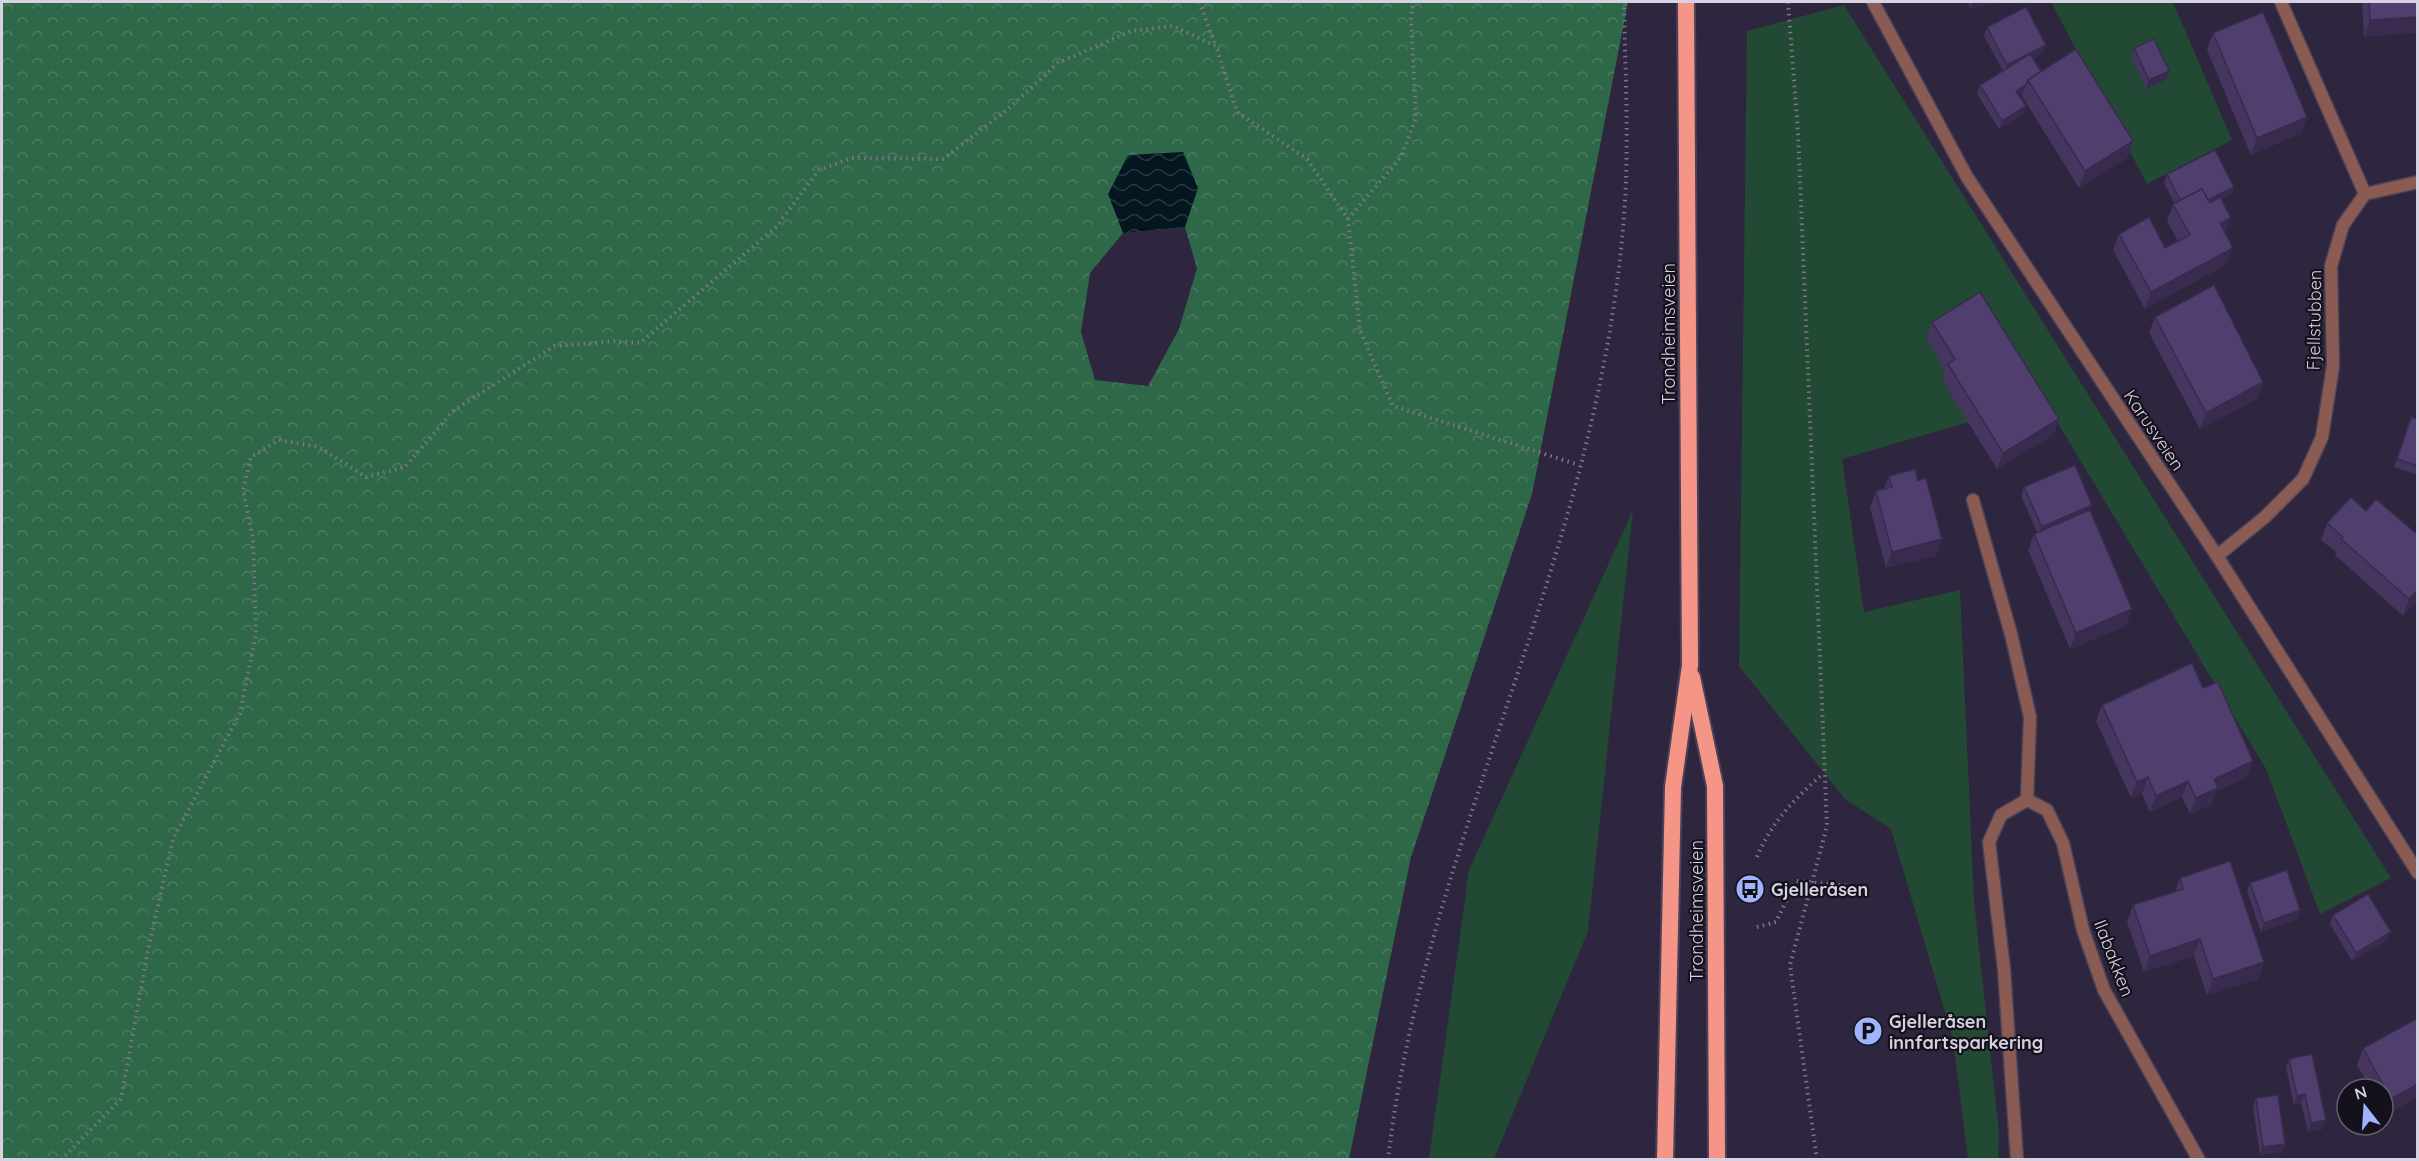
<svg xmlns="http://www.w3.org/2000/svg" width="2419" height="1161" viewBox="0 0 2419 1161" font-family="Quicksand,sans-serif">
<style>
.grass{fill:#224933}
.forest{fill:url(#forest-crowns);fill-rule:evenodd}
.water{fill:url(#water-waves)}
.lines{fill:none;stroke-linecap:round;stroke-linejoin:round}
.service-casing{stroke:#494258;stroke-width:15}
.minor-casing{stroke:#494258;stroke-width:15}
.trunk-casing{stroke:#494258;stroke-width:20}
.path{stroke:#7d768b;stroke-width:4;stroke-dasharray:1.5 4.5;stroke-linecap:butt}
.service{stroke:#8a5b53;stroke-width:12}
.minor{stroke:#8a5b53;stroke-width:12}
.trunk{stroke:#f49587;stroke-width:16}
.wall{fill:#45355f}
.shaded-wall{fill:#382b4e}
.building{fill:#503e6f;stroke:#382b4e;stroke-width:1.5}
.labels{text-anchor:middle;dominant-baseline:central;stroke-width:4.5;stroke-linejoin:round;paint-order:stroke}
.street-label{font-size:18px;fill:#d7d2e2;stroke:#15111c}
.poi-label{font-size:18px;font-weight:bold;fill:#d7d2e2;stroke:#15111c;text-anchor:start}
</style>
<defs>
<pattern id="forest-crowns" width="20" height="18" patternUnits="userSpaceOnUse" patternTransform="scale(1.5)"><rect width="20" height="18" fill="#2e6848"/><path d="M2 6a3 3 0 1 1 6 0M12 15a3 3 0 1 1 6 0" fill="none" stroke="#4c7d62"/></pattern>
<pattern id="water-waves" width="16" height="10" patternUnits="userSpaceOnUse" patternTransform="scale(1.5)"><rect width="16" height="10" fill="#041721"/><path d="M0 5q4-4 8 0t8 0" fill="none" stroke="#283841"/></pattern>
</defs>
<rect width="100%" height="100%" fill="#2e263e"/>
<g class="grass">
<path d="M 2051,2 L 2173,2 L 2232,140 L 2147,184 Z"/>
<path d="M 1844,5 L 2391,878 L 2320,914 L 2266,769 L 2044,400 L 1842,459 L 1864,612 L 1960,590 L 1974,901 L 1999,1133 L 1998,1159 L 1968,1159 L 1953,1039 L 1891,829 L 1845,799 L 1739,666 L 1747,31 Z"/>
<path d="M 1633,510 L 1588,931 L 1494,1159 L 1429,1159 L 1469,870 Z"/>
</g>
<path class="forest" d="M 2,2 L 1628,2 L 1532,494 L 1411,857 L 1349,1159 L 2,1160 ZM 1185,227 L 1197,268 L 1179,329 L 1148,386 L 1095,380 L 1081,332 L 1090,273 L 1123,233 Z"/>
<path class="water" d="M 1183,152 L 1198,188 L 1185,227 L 1123,233 L 1108,194 L 1128,155 Z"/>
<g class="lines">
<g class="service-casing">
<path id="service" d="M 1973,500 L 2011,634 L 2030,717 L 2027,800"/>
</g>
<g class="minor-casing">
<g id="minor">
<path d="M 1873,2 L 1967,177 L 2217,556 L 2418,873"/>
<path d="M 2281,2 L 2365,194"/>
<path d="M 2217,556 L 2265,517 L 2303,479 L 2322,437 L 2333,366 L 2331,266 L 2343,225 L 2365,194 L 2418,182"/>
<path d="M 2017,1160 L 2004,969 L 1989,842 L 2001,815 L 2027,800 L 2047,810 L 2063,843 L 2083,930 L 2104,990 L 2199,1160"/>
</g>
</g>
<g class="trunk-casing">
<g id="trunk">
<path d="M 1692,677 L 1715,786 L 1717,1160"/>
<path d="M 1665,1160 L 1673,787 L 1690,665 L 1686,2"/>
</g>
</g>
<g class="path">
<path d="M 1199,2 L 1216,46"/>
<path d="M 1788,2 L 1798,132 L 1827,826 L 1790,965 L 1817,1160"/>
<path d="M 1348,219 L 1401,157 L 1416,118 L 1411,18 L 1413,2"/>
<path d="M 1757,857 C 1771,823 1795,798 1823,774"/>
<path d="M 1757,927 L 1776,922 L 1796,881 L 1853,886"/>
<path d="M 61,1160 L 121,1099 L 149,945 L 173,839 L 240,713 L 256,634 L 253,539 L 243,490 L 251,457 L 279,440 L 319,447 L 366,477 L 405,467 L 454,410 L 555,346 L 616,341 L 640,343 L 776,227 L 819,170 L 851,158 L 943,159 L 1007,110 L 1058,63 L 1131,31 L 1173,26 L 1216,46 L 1237,112 L 1307,159 L 1348,219 L 1360,330 L 1393,406 L 1579,465"/>
<path d="M 1388,1160 C 1412,950 1497,751 1557,550 C 1593,431 1621,305 1626,181 C 1628,121 1625,61 1624,2"/>
</g>
<use href="#service" class="service"/>
<use href="#minor" class="minor"/>
<use href="#trunk" class="trunk"/>
</g>
<g class="wall">
<path d="M 1968,2 L 1999,2 L 1970,9 Z"/>
<path d="M 2362,2 L 2418,2 L 2364,37 Z"/>
<path d="M 1987,27 L 2046,45 L 2042,53 L 2033,58 L 2041,71 L 2133,141 L 2127,158 L 2079,188 L 2022,96 L 2022,93 L 2019,95 L 2026,106 L 2023,115 L 1999,129 L 1977,94 L 1980,85 L 2003,71 L 1984,36 Z"/>
<path d="M 2213,33 L 2307,117 L 2301,133 L 2251,155 L 2207,50 Z"/>
<path d="M 2134,48 L 2166,80 L 2146,89 L 2131,57 Z"/>
<path d="M 2167,174 L 2234,187 L 2231,195 L 2222,200 L 2226,233 L 2227,264 L 2145,309 L 2113,250 L 2119,234 L 2165,248 L 2178,241 L 2167,221 L 2173,204 L 2174,203 L 2164,183 Z"/>
<path d="M 2155,317 L 2263,382 L 2257,399 L 2200,429 L 2149,333 Z"/>
<path d="M 1932,322 L 2059,419 L 2053,435 L 1997,469 L 1942,380 L 1945,370 L 1926,338 Z"/>
<path d="M 2411,417 L 2418,419 L 2418,475 L 2394,467 Z"/>
<path d="M 1889,476 L 1918,481 L 1942,539 L 1936,556 L 1886,568 L 1870,508 L 1876,491 L 1884,489 Z"/>
<path d="M 2024,487 L 2092,505 L 2090,510 L 2132,609 L 2126,626 L 2070,649 L 2028,550 L 2034,534 L 2037,532 L 2021,496 Z"/>
<path d="M 2366,511 L 2418,535 L 2418,600 L 2403,616 L 2335,555 L 2336,552 L 2321,540 L 2327,523 Z"/>
<path d="M 2203,688 L 2247,777 L 2217,791 L 2212,804 L 2190,814 L 2182,797 L 2150,812 L 2142,794 L 2131,798 L 2096,721 L 2102,705 Z"/>
<path d="M 2180,878 L 2264,962 L 2258,979 L 2207,995 L 2194,956 L 2144,972 L 2127,922 L 2133,905 L 2175,892 Z"/>
<path d="M 2250,883 L 2300,910 L 2297,919 L 2261,932 L 2247,891 Z"/>
<path d="M 2333,915 L 2388,940 L 2352,961 L 2330,924 Z"/>
<path d="M 2418,1018 L 2418,1097 L 2385,1115 L 2383,1111 L 2383,1089 L 2371,1089 L 2357,1065 L 2363,1048 Z"/>
<path d="M 2289,1059 L 2323,1129 L 2308,1132 L 2301,1103 L 2294,1105 L 2286,1067 Z"/>
<path d="M 2256,1098 L 2285,1144 L 2282,1152 L 2260,1155 L 2253,1107 Z"/>
</g>
<g class="shaded-wall">
<path d="M 1972,2 L 1999,2 L 1970,9 Z"/>
<path d="M 2418,17 L 2418,33 L 2364,37 L 2370,20 Z"/>
<path d="M 2046,45 L 2042,53 L 2004,74 L 2007,65 Z"/>
<path d="M 2169,71 L 2166,80 L 2146,89 L 2149,80 Z"/>
<path d="M 2026,85 L 2022,93 L 2013,99 L 2016,91 Z"/>
<path d="M 2026,106 L 2023,115 L 1999,129 L 2002,121 Z"/>
<path d="M 2307,117 L 2301,133 L 2251,155 L 2257,138 Z"/>
<path d="M 2133,141 L 2127,158 L 2079,188 L 2085,171 Z"/>
<path d="M 2234,187 L 2231,195 L 2204,209 L 2207,201 Z"/>
<path d="M 2231,218 L 2225,234 L 2220,223 Z"/>
<path d="M 2233,248 L 2227,264 L 2145,309 L 2151,292 Z"/>
<path d="M 2263,382 L 2257,399 L 2200,429 L 2206,413 Z"/>
<path d="M 2059,419 L 2053,435 L 1997,469 L 2003,453 Z"/>
<path d="M 2092,505 L 2089,513 L 2038,535 L 2042,527 Z"/>
<path d="M 1942,539 L 1936,556 L 1886,568 L 1892,552 Z"/>
<path d="M 2418,590 L 2418,600 L 2403,616 L 2409,599 Z"/>
<path d="M 2132,609 L 2126,626 L 2070,649 L 2076,633 Z"/>
<path d="M 2253,761 L 2247,777 L 2217,791 L 2212,804 L 2190,814 L 2196,798 L 2214,779 Z"/>
<path d="M 2148,777 L 2142,794 L 2131,798 L 2137,782 Z"/>
<path d="M 2188,781 L 2182,797 L 2150,812 L 2156,796 Z"/>
<path d="M 2300,910 L 2297,919 L 2261,932 L 2264,923 Z"/>
<path d="M 2391,932 L 2388,940 L 2352,961 L 2356,953 Z"/>
<path d="M 2200,939 L 2194,956 L 2144,972 L 2150,956 Z"/>
<path d="M 2264,962 L 2258,979 L 2207,995 L 2213,979 Z"/>
<path d="M 2418,1084 L 2418,1097 L 2385,1115 L 2391,1099 Z"/>
<path d="M 2305,1094 L 2301,1103 L 2294,1105 L 2297,1096 Z"/>
<path d="M 2326,1120 L 2323,1129 L 2308,1132 L 2311,1123 Z"/>
<path d="M 2285,1144 L 2282,1152 L 2260,1155 L 2263,1147 Z"/>
</g>
<g class="building">
<path d="M 2369,2 L 2418,2 L 2418,17 L 2370,20 Z"/>
<path d="M 2026,7 L 2046,45 L 2007,65 L 1987,27 Z"/>
<path d="M 2263,12 L 2307,117 L 2257,138 L 2213,33 Z"/>
<path d="M 2154,39 L 2169,71 L 2149,80 L 2134,48 Z"/>
<path d="M 2076,49 L 2133,141 L 2085,171 L 2028,80 Z"/>
<path d="M 2030,54 L 2041,71 L 2028,80 L 2026,85 L 2016,91 L 2026,106 L 2002,121 L 1980,85 Z"/>
<path d="M 2215,150 L 2234,187 L 2208,200 L 2202,189 L 2180,200 L 2167,174 Z"/>
<path d="M 2202,189 L 2210,203 L 2220,197 L 2231,218 L 2220,223 L 2233,248 L 2151,292 L 2119,234 L 2149,217 L 2165,248 L 2190,235 L 2173,204 Z"/>
<path d="M 2214,285 L 2263,382 L 2206,413 L 2155,317 Z"/>
<path d="M 1980,292 L 2059,419 L 2003,453 L 1948,364 L 1955,359 L 1932,322 Z"/>
<path d="M 2411,417 L 2418,419 L 2418,466 L 2397,459 Z"/>
<path d="M 2075,465 L 2092,505 L 2042,527 L 2024,487 Z"/>
<path d="M 1915,469 L 1918,481 L 1926,478 L 1942,539 L 1892,552 L 1876,491 L 1892,487 L 1889,476 Z"/>
<path d="M 2351,497 L 2366,511 L 2376,499 L 2418,535 L 2418,590 L 2409,599 L 2341,539 L 2343,537 L 2327,523 Z"/>
<path d="M 2090,510 L 2132,609 L 2076,633 L 2034,534 Z"/>
<path d="M 2192,663 L 2203,688 L 2218,682 L 2253,761 L 2214,779 L 2218,788 L 2196,798 L 2188,781 L 2156,796 L 2148,777 L 2137,782 L 2102,705 Z"/>
<path d="M 2230,861 L 2264,962 L 2213,979 L 2200,939 L 2150,956 L 2133,905 L 2183,889 L 2180,878 Z"/>
<path d="M 2287,870 L 2300,910 L 2264,923 L 2250,883 Z"/>
<path d="M 2368,894 L 2391,932 L 2356,953 L 2333,915 Z"/>
<path d="M 2418,1018 L 2418,1084 L 2391,1099 L 2363,1048 Z"/>
<path d="M 2312,1054 L 2326,1120 L 2311,1123 L 2305,1094 L 2297,1096 L 2289,1059 Z"/>
<path d="M 2278,1095 L 2285,1144 L 2263,1147 L 2256,1098 Z"/>
</g>
<defs>
<g id="bus-disc" transform="scale(1.5)"><circle r="9.5" fill="#a0b3fd" stroke="#15111c"/><path d="M-5-6H5V4H4V6H2V4H-2V6H-4V4H-5ZM-3.5-4V0h7V-4ZM-3.5 1.2v1.5H-2V1.2ZM2 1.2v1.5H3.5V1.2Z" fill="#111"/></g>
<g id="parking-disc" transform="scale(1.5)"><circle r="9.5" fill="#a0b3fd" stroke="#15111c"/><path d="M-3.5-5.5H1a3.5 3.5 0 0 1 0 7H-1V5.5H-3.5ZM-1-3.4V-.6H.8a1.4 1.4 0 0 0 0-2.8Z" fill="#111"/></g>
</defs>
<g fill-rule="evenodd">
<use href="#bus-disc" x="1750" y="889"/>
<use href="#parking-disc" x="1868" y="1031"/>
</g>
<g class="labels">
<g class="street-label">
<text transform="translate(2314 320) rotate(-89)">Fjellstubben</text>
<text transform="translate(1668 334) rotate(-90)">Trondheimsveien</text>
<text transform="translate(2154 430) rotate(56)">Karusveien</text>
<text transform="translate(1696 911) rotate(-90)">Trondheimsveien</text>
<text transform="translate(2114 958) rotate(69)">Ilabakken</text>
</g>
<g class="poi-label">
<text x="1771" y="889">Gjelleråsen</text>
<text x="1889" y="1021">Gjelleråsen<tspan x="1889" dy="21">innfartsparkering</tspan></text>
</g>
</g>
<rect width="2419" height="1161" fill="none" stroke="#d7d2e2" stroke-width="6"/>
<g transform="translate(2365 1107) rotate(343)"><circle r="28" fill="#15111c" stroke="#635e6b" stroke-width="1.5"/>
<path d="M0-4.5L10 22L0 15L-10 22Z" fill="#a0b3fd"/>
<text y="-9" font-size="16" font-weight="bold" text-anchor="middle" fill="#d7d2e2">N</text>
</g>
</svg>
